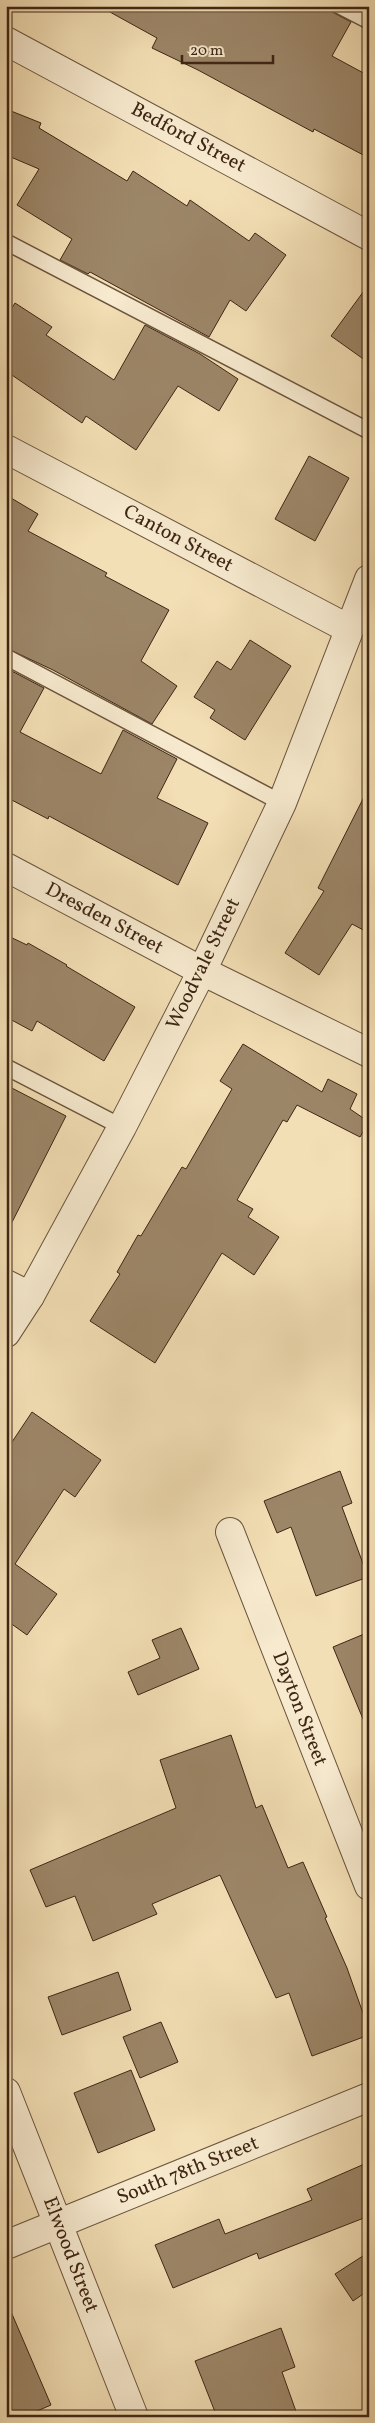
<svg xmlns="http://www.w3.org/2000/svg" width="375" height="2423" viewBox="0 0 375 2423" font-family="Vollkorn,serif">
<style>
.building{fill:#9c8668;stroke:#3e2615}
.lines{fill:none;stroke-linecap:round;stroke-linejoin:round}
.service-casing{stroke:#6b543d;stroke-width:18}
.minor-casing{stroke:#6b543d;stroke-width:30}
.service{stroke:#f7eacf;stroke-width:15}
.minor{stroke:#f7eacf;stroke-width:28}
.labels{text-anchor:middle;dominant-baseline:central;stroke-width:5;stroke-linejoin:round;paint-order:stroke}
.street-label{font-size:20px;fill:#3e2615;stroke:#f7eacf}
</style>
<rect width="100%" height="100%" fill="#f3dfb5"/>
<filter id="stains"><feTurbulence type="fractalNoise" baseFrequency=".004" numOctaves="4"/><feColorMatrix values="0 0 0 0 .2 0 0 0 0 .09 0 0 0 0 .02 0 0 0 .5 -.17"/></filter>
<radialGradient id="worn" r=".72"><stop offset=".6" stop-color="#630" stop-opacity="0"/><stop offset="1" stop-color="#630" stop-opacity=".3"/></radialGradient>
<g class="building">
<path d="M 99,6 L 321,6 L 351,22 L 332,56 L 369,76 L 369,158 L 314,129 L 313,132 L 198,70 L 152,48 L 157,38 Z"/>
<path d="M 6,109 L 41,123 L 39,128 L 127,181 L 133,171 L 187,206 L 190,200 L 249,241 L 255,233 L 286,255 L 246,311 L 230,300 L 209,337 L 90,272 L 88,274 L 60,260 L 72,239 L 17,205 L 39,169 L 6,155 Z"/>
<path d="M 369,284 L 369,363 L 331,336 Z"/>
<path d="M 15,303 L 52,327 L 46,335 L 114,380 L 145,325 L 200,354 L 238,379 L 219,411 L 178,386 L 136,450 L 86,416 L 82,423 L 6,371 L 6,317 Z"/>
<path d="M 309,456 L 349,478 L 315,541 L 275,519 Z"/>
<path d="M 6,495 L 38,514 L 28,531 L 107,573 L 105,576 L 169,610 L 141,661 L 177,686 L 152,724 L 53,670 L 6,648 Z"/>
<path d="M 250,640 L 291,666 L 245,740 L 210,718 L 215,710 L 194,697 L 217,661 L 231,670 Z"/>
<path d="M 6,668 L 44,688 L 20,732 L 101,774 L 123,730 L 177,759 L 157,798 L 208,823 L 178,885 L 49,816 L 48,819 L 6,797 Z"/>
<path d="M 369,787 L 369,933 L 352,924 L 319,975 L 285,953 L 324,891 L 318,888 Z"/>
<path d="M 6,935 L 27,945 L 28,943 L 67,965 L 66,966 L 135,1007 L 104,1061 L 37,1021 L 32,1031 L 6,1017 Z"/>
<path d="M 243,1044 L 322,1092 L 328,1079 L 357,1094 L 350,1109 L 369,1122 L 360,1137 L 297,1105 L 287,1122 L 283,1120 L 237,1200 L 253,1209 L 248,1217 L 279,1237 L 254,1275 L 222,1253 L 155,1363 L 90,1321 L 120,1274 L 117,1272 L 138,1235 L 141,1236 L 182,1167 L 186,1169 L 232,1089 L 220,1081 Z"/>
<path d="M 6,1085 L 66,1116 L 6,1234 Z"/>
<path d="M 32,1412 L 101,1460 L 75,1497 L 64,1489 L 15,1564 L 57,1594 L 27,1635 L 6,1620 L 6,1451 Z"/>
<path d="M 340,1471 L 352,1503 L 342,1507 L 368,1577 L 316,1596 L 291,1527 L 277,1533 L 264,1501 Z"/>
<path d="M 181,1628 L 199,1669 L 138,1695 L 128,1672 L 160,1658 L 152,1640 Z"/>
<path d="M 369,1632 L 369,1730 L 368,1731 L 333,1647 Z"/>
<path d="M 231,1735 L 256,1808 L 262,1805 L 288,1868 L 303,1862 L 327,1917 L 325,1918 L 347,1968 L 369,2030 L 369,2035 L 312,2056 L 289,1993 L 276,1998 L 220,1875 L 152,1904 L 157,1914 L 93,1941 L 75,1896 L 46,1907 L 30,1870 L 176,1808 L 160,1760 Z"/>
<path d="M 118,1972 L 131,2010 L 62,2035 L 48,1997 Z"/>
<path d="M 161,2022 L 178,2062 L 140,2078 L 123,2037 Z"/>
<path d="M 131,2070 L 155,2130 L 98,2153 L 74,2093 Z"/>
<path d="M 369,2162 L 369,2216 L 259,2259 L 257,2253 L 173,2288 L 155,2245 L 219,2219 L 225,2234 L 312,2200 L 307,2189 Z"/>
<path d="M 369,2252 L 369,2290 L 353,2301 L 335,2274 Z"/>
<path d="M 6,2300 L 51,2405 L 23,2417 L 6,2417 Z"/>
<path d="M 281,2328 L 295,2367 L 282,2372 L 298,2417 L 217,2417 L 195,2361 Z"/>
</g>
<g class="lines">
<g class="service-casing">
<g id="service">
<path d="M 340,6 L 369,21"/>
<path d="M 6,242 L 369,431"/>
<path d="M 6,657 L 282,803"/>
<path d="M 6,1067 L 122,1127"/>
</g>
</g>
<g class="minor-casing">
<g id="minor">
<path d="M 6,41 L 369,236"/>
<path d="M 6,449 L 349,629"/>
<path d="M 6,867 L 202,971 L 369,1053"/>
<path d="M 6,1284 L 30,1296"/>
<path d="M 6,1333 L 30,1296 L 122,1127 L 202,971 L 282,803 L 369,579"/>
<path d="M 230,1532 L 369,1886"/>
<path d="M 6,2092 L 134,2417"/>
<path d="M 6,2245 L 369,2097"/>
</g>
</g>
<use href="#service" class="service"/>
<use href="#minor" class="minor"/>
</g>
<g class="labels">
<g class="street-label">
<text transform="translate(188 138) rotate(28)">Bedford Street</text>
<text transform="translate(178 539) rotate(28)">Canton Street</text>
<text transform="translate(104 919) rotate(28)">Dresden Street</text>
<text transform="translate(204 964) rotate(-64)">Woodvale Street</text>
<text transform="translate(299 1709) rotate(69)">Dayton Street</text>
<text transform="translate(188 2171) rotate(-22)">South 78th Street</text>
<text transform="translate(70 2255) rotate(69)">Elwood Street</text>
</g>
</g>
<rect width="375" height="2423" fill="none" stroke="#f3dfb5" stroke-width="25"/>
<rect x="8" y="8" width="360" height="2408" fill="none" stroke="#3e2615" stroke-width="2.5"/>
<rect x="12" y="12" width="350" height="2398" fill="none" stroke="#3e2615"/>
<path d="M182 55v8h91v-8" fill="none" stroke="#3e2615" stroke-width="2.5"/>
<text x="190" y="55" font-size="15" fill="#3e2615" stroke="#f7eacf" stroke-width="4" paint-order="stroke">20 m</text>
<rect width="100%" height="100%" filter="url(#stains)"/>
<rect width="100%" height="100%" fill="url(#worn)"/>
</svg>
